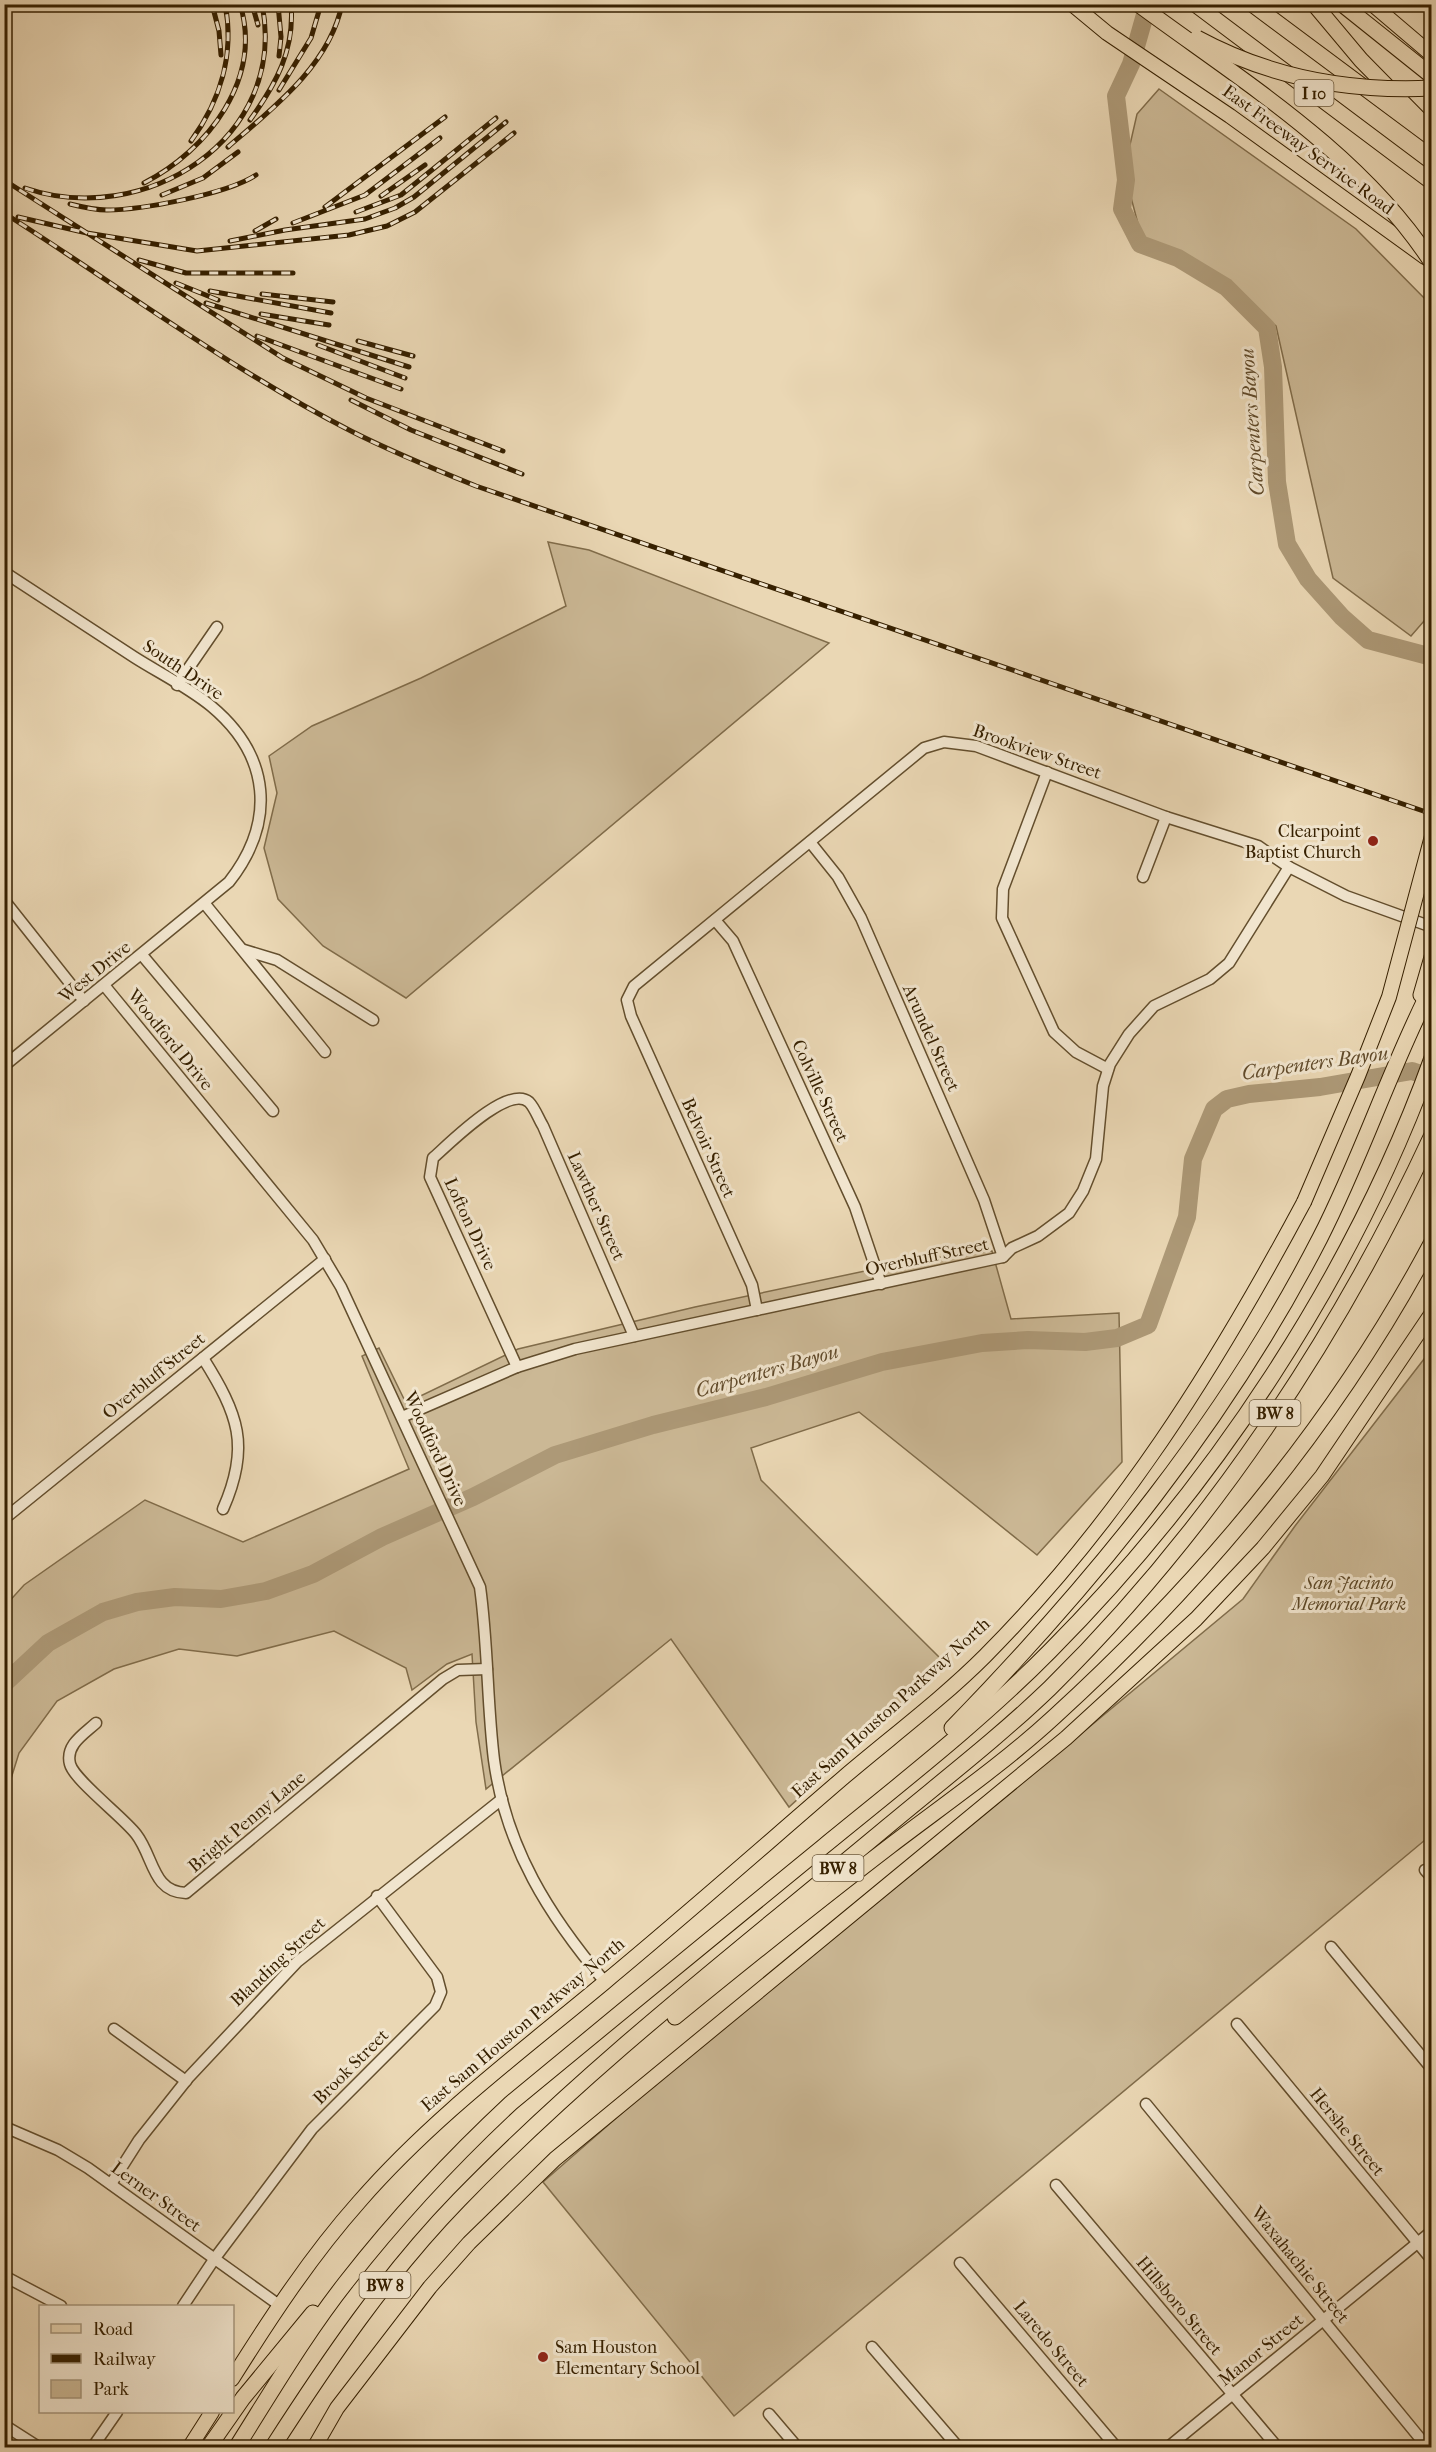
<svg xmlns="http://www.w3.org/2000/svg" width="1436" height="2452" viewBox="0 0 1436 2452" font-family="'IM FELL French Canon',serif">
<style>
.green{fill:#cbb895;stroke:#806c4a;stroke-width:1.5}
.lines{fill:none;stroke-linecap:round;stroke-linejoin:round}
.river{stroke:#ad9977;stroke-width:18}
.minor-casing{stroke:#634e2d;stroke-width:13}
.major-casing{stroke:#362000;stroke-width:16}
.highway-casing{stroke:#362000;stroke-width:17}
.minor{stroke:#f1e5ce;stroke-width:10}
.major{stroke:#ead7b4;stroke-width:14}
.highway{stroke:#ead7b4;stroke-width:15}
.rail-casing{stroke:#362000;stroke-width:5}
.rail{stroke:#f1e5ce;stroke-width:3;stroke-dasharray:9;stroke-linecap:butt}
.major-bridge-casing{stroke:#362000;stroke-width:16;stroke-linecap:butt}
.highway-bridge-casing{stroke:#362000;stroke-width:17;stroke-linecap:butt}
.major-bridge{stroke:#ead7b4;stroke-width:14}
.highway-bridge{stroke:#ead7b4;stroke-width:15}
.poi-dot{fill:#8f2418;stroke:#f1e5ce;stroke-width:2}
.labels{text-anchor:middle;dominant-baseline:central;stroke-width:6;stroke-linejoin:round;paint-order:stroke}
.shield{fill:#f1e5ce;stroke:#6e5b3e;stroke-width:1.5}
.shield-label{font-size:16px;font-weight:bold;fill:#362000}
.street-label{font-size:18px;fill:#362000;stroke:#f1e5ce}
.poi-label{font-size:18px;fill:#362000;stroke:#f1e5ce;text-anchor:end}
.park-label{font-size:18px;font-style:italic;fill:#5b4625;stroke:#f1e5ce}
.water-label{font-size:20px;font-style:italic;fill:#604a2a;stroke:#f1e5ce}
</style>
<rect width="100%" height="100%" fill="#ead7b4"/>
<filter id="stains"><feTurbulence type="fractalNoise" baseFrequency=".00333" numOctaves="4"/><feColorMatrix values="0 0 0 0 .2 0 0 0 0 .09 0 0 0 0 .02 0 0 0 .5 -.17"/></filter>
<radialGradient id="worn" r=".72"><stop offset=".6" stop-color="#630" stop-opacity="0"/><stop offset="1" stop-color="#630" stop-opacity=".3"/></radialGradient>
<g class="green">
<path d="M 1159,89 L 1356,229 L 1431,305 L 1431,613 L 1411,636 L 1333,578 L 1276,326 L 1188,258 L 1142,239 L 1124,171 L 1137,114 Z"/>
<path d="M 548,542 L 589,550 L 829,643 L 406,998 L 323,946 L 278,899 L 264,848 L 277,793 L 269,756 L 312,726 L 421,678 L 566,606 Z"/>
<path d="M 992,1251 L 1011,1319 L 1119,1313 L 1122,1462 L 1037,1555 L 859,1412 L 751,1448 L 761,1480 L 946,1664 L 789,1807 L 671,1639 L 486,1789 L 476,1722 L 472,1654 L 447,1664 L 412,1690 L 406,1668 L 334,1631 L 237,1656 L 179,1649 L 114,1669 L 57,1701 L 19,1753 L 5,1798 L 5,1606 L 24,1585 L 145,1500 L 243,1542 L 409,1469 L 362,1356 L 379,1348 L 406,1403 L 518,1349 L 695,1307 L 917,1260 Z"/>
<path d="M 1431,1350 L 1431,1835 L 734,2416 L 543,2182 L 725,2023 L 927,1862 L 1243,1599 L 1295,1526 Z"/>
</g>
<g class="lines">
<g class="river">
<path d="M 1148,4 L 1131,64 L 1116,96 L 1126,180 L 1122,209 L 1140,244 L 1178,258 L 1226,287 L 1267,328 L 1273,367 L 1277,482 L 1287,544 L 1308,579 L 1342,617 L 1368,640 L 1432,657"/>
<path d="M 4,1684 L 48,1643 L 103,1612 L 137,1602 L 175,1597 L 221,1599 L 266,1591 L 313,1574 L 382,1537 L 473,1497 L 555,1455 L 653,1425 L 766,1397 L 882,1362 L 982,1343 L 1028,1340 L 1085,1342 L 1117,1338 L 1148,1325 L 1187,1217 L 1193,1159 L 1214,1109 L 1227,1099 L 1249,1094 L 1320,1087 L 1412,1071 L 1432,1078"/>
</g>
<g class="minor-casing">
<g id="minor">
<path d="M 4,572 C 48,601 91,629 134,657 C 159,673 188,687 211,706 C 271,756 276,822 229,882 L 4,1066"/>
<path d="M 177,685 L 217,627"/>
<path d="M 1047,772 L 1003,889 L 1002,918 L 1054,1032 L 1076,1052 L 1108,1069"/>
<path d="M 810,842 L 838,877 L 861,918 L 984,1200 L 1003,1257"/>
<path d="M 1143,877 L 1166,817"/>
<path d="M 4,900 L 84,1001"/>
<path d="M 205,904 L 325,1052"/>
<path d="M 715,920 L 733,941 L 855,1207 L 881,1284"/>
<path d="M 244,950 L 277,960 L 373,1020"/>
<path d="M 142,955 L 273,1111"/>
<path d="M 104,985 L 313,1240 L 341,1287 L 480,1587 C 488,1644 487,1703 494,1760 C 506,1848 549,1916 605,1982"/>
<path d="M 757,1310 L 752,1285 L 631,1016 L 627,1000 L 634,986 L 924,748 L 944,742 L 976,746 L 1166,817 L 1258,846 L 1289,867 L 1346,896 L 1432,927"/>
<path d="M 203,1358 C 238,1414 251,1446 223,1509"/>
<path d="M 517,1367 L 430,1177 L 433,1158 C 449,1144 508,1084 529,1102 C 535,1108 539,1120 543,1126 L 634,1336"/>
<path d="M 402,1417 L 517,1367 L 575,1349 L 1003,1257 L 1012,1248 L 1038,1236 L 1069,1213 L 1083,1191 L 1096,1159 L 1103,1086 L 1110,1064 L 1129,1034 L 1154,1006 L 1210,979 L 1229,963 L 1289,867"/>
<path d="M 4,1519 L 325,1259"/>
<path d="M 96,1723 C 84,1734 65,1745 70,1764 C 74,1780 123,1817 136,1834 C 154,1857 152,1892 186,1893 L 443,1679 L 458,1670 L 487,1669"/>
<path d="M 1425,1870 L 1432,1878"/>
<path d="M 1331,1947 L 1432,2069"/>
<path d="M 1237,2024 L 1432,2260"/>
<path d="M 114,2029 L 186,2081"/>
<path d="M 1146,2104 L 1428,2448"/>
<path d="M 7,2128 L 58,2150 L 88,2168 L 279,2305"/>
<path d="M 111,2184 L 139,2140 L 189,2077 L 297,1962 L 502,1799"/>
<path d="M 1056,2185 L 1278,2448"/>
<path d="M 960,2263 L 1117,2448"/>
<path d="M 4,2276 L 61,2306"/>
<path d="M 183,2306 L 215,2258 L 312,2129 L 435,2006 L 441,1992 L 437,1977 L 377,1896"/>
<path d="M 872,2347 L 959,2448"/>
<path d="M 769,2414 L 798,2448"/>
<path d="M 4,2425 L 40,2448"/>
<path d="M 92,2448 L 117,2412"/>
<path d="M 1167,2448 L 1432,2231"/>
</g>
</g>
<g class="major-casing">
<g id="major">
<path d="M 1072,4 L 1107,33 L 1230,116 L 1425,257"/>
<path d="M 1372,4 L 1432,55"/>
<path d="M 232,2379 C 271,2317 311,2256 359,2202 C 432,2118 521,2052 605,1982 C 686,1915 765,1845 844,1777 C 891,1737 942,1699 985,1656 C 1120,1520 1214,1370 1304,1202"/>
<path d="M 189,2448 L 212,2412"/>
<path d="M 314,2448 L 337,2408 L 430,2287 L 469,2243 L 555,2159 L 1066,1738 L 1196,1619 L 1263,1548 L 1322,1476 L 1432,1313"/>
</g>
</g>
<g class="highway-casing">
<g id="highway">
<path d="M 1195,4 L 1432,182"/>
<path d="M 1252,4 L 1432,138"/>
<path d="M 1314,4 L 1361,60 L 1419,119"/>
<path d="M 1342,4 L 1432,76"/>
<path d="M 1421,995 L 1432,957"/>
<path d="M 952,1728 C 1095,1581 1226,1421 1320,1238 C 1362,1156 1390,1068 1432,986"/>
<path d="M 675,2017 C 746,1959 817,1902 890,1846 C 945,1804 1003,1764 1054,1717 C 1203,1581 1337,1421 1432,1242"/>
<path d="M 208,2448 L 243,2398 L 313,2313"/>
<path d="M 236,2448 C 272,2391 306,2333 347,2281 C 397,2217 452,2158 511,2103 C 615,2017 720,1931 824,1846 C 901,1783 980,1722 1050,1651 C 1213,1487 1353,1277 1432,1058"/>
<path d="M 272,2448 C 328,2361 387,2274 459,2200 C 591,2064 743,1947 888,1826 C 942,1781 999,1737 1050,1688 C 1209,1531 1338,1338 1432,1135"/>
</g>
</g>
<use href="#minor" class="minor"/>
<use href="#major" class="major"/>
<use href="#highway" class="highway"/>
<g class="rail-casing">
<g id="rail">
<path d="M 212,4 L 219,31 L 221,55"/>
<path d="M 252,4 L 258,25"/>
<path d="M 278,4 L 281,37 L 279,56"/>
<path d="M 279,90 L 311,38 L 321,4"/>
<path d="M 250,120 C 276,84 295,50 291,4"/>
<path d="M 191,141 C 220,101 235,54 225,4"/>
<path d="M 228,147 C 272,109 330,65 342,4"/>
<path d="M 4,180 L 283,358 L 366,398 L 503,451"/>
<path d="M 144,183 C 208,150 263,79 240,4"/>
<path d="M 25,188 C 144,229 289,139 262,4"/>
<path d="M 162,195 L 203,178 L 238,152"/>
<path d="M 381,196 L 425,165"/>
<path d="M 70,204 C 82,207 94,210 107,210 C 142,210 227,194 256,175"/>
<path d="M 325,207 L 445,117"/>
<path d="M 356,212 L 401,195 L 496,118"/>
<path d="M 4,213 C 119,286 230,369 351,431 C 392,452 434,469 476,486 L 1432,814"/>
<path d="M 18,217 L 87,233 L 197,251 L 349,235 L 387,226 L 415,212 L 514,133"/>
<path d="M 293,223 L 365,195 L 440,138"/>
<path d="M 255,231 L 276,219"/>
<path d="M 230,241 L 285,230 L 365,219 L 395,208 L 414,197 L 506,122"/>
<path d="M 139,260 L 186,273 L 293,273"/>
<path d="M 176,283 L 218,300"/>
<path d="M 210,291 L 331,313"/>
<path d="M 262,294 L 333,302"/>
<path d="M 206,303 L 409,367"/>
<path d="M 261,314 L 329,325"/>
<path d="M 257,336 L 401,389"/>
<path d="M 358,341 L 413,356"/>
<path d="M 318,345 L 405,378"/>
<path d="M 351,400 L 411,430 L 522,474"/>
</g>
</g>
<use href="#rail" class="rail"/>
<g class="major-bridge-casing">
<path id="major-bridge" d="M 1304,1202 L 1358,1076 L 1389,997 L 1432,836"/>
</g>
<g class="highway-bridge-casing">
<g id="highway-bridge">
<path d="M 1138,4 C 1242,81 1361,153 1432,263"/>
<path d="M 1197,38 C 1269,77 1350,92 1432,88"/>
</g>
</g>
<use href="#major-bridge" class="major-bridge"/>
<use href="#highway-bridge" class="highway-bridge"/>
</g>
<g class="poi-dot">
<circle cx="1373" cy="841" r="6"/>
<circle cx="543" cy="2357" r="6"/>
</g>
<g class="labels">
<g class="shield">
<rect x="1294.5" y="80" width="39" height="26" rx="4.5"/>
<rect x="1249.5" y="1400" width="51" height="26" rx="4.5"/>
<rect x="812.5" y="1855" width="51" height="26" rx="4.5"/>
<rect x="359.5" y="2272" width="51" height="26" rx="4.5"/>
</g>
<g class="shield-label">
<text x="1314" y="93">I 10</text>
<text x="1275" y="1413">BW 8</text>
<text x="838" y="1868">BW 8</text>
<text x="385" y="2285">BW 8</text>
</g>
<g class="street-label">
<text transform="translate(1308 150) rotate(36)">East Freeway Service Road</text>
<text transform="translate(183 670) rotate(34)">South Drive</text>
<text transform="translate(1037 752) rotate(19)">Brookview Street</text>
<text transform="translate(95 972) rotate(-39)">West Drive</text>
<text transform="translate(931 1038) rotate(66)">Arundel Street</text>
<text transform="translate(170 1040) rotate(51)">Woodford Drive</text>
<text transform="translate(820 1091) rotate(65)">Colville Street</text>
<text transform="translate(708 1148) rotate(66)">Belvoir Street</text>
<text transform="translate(596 1206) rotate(66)">Lawther Street</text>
<text transform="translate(470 1224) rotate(65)">Lofton Drive</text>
<text transform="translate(927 1257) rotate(-12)">Overbluff Street</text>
<text transform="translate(154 1376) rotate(-39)">Overbluff Street</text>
<text transform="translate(435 1449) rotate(65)">Woodford Drive</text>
<text transform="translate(891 1708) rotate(-42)">East Sam Houston Parkway North</text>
<text transform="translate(247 1822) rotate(-40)">Bright Penny Lane</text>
<text transform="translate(278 1962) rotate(-43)">Blanding Street</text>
<text transform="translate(523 2025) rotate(-40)">East Sam Houston Parkway North</text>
<text transform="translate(351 2067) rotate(-45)">Brook Street</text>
<text transform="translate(1347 2132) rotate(51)">Hershe Street</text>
<text transform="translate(156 2197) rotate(36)">Lerner Street</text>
<text transform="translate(1300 2265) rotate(51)">Waxahachie Street</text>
<text transform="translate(1179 2306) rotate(50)">Hillsboro Street</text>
<text transform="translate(1051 2344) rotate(50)">Laredo Street</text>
<text transform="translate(1261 2350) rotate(-39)">Manor Street</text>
</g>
<g class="poi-label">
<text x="1361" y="831">Clearpoint<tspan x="1361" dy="21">Baptist Church</tspan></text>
<text x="555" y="2347" text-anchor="start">Sam Houston<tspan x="555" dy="21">Elementary School</tspan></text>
</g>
<g class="park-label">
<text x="1349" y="1583">San Jacinto<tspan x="1349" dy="21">Memorial Park</tspan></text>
</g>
<g class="water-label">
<text transform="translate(1252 422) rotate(-94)">Carpenters Bayou</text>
<text transform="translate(1315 1063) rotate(-8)">Carpenters Bayou</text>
<text transform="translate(767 1371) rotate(-16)">Carpenters Bayou</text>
</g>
</g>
<rect width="1436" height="2452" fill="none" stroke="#ead7b4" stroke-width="24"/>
<rect x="6" y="6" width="1424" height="2440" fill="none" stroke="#362000" stroke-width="3"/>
<rect x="12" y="12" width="1412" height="2428" fill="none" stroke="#362000" stroke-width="1.5"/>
<rect x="39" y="2305" width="195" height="108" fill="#f1e5ce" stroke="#a6967c" stroke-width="1.5"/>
<rect x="51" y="2324" width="30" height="9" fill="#ead7b4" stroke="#a6967c" stroke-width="1.5"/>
<text x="93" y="2335" font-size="18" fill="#362000">Road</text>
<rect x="51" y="2354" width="30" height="9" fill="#362000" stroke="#a6967c" stroke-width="1.5"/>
<text x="93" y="2365" font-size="18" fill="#362000">Railway</text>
<rect x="51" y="2380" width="30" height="18" fill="#cbb895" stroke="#a6967c" stroke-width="1.5"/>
<text x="93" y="2395" font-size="18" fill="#362000">Park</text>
<rect width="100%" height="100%" filter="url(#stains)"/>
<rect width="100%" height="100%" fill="url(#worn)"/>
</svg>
